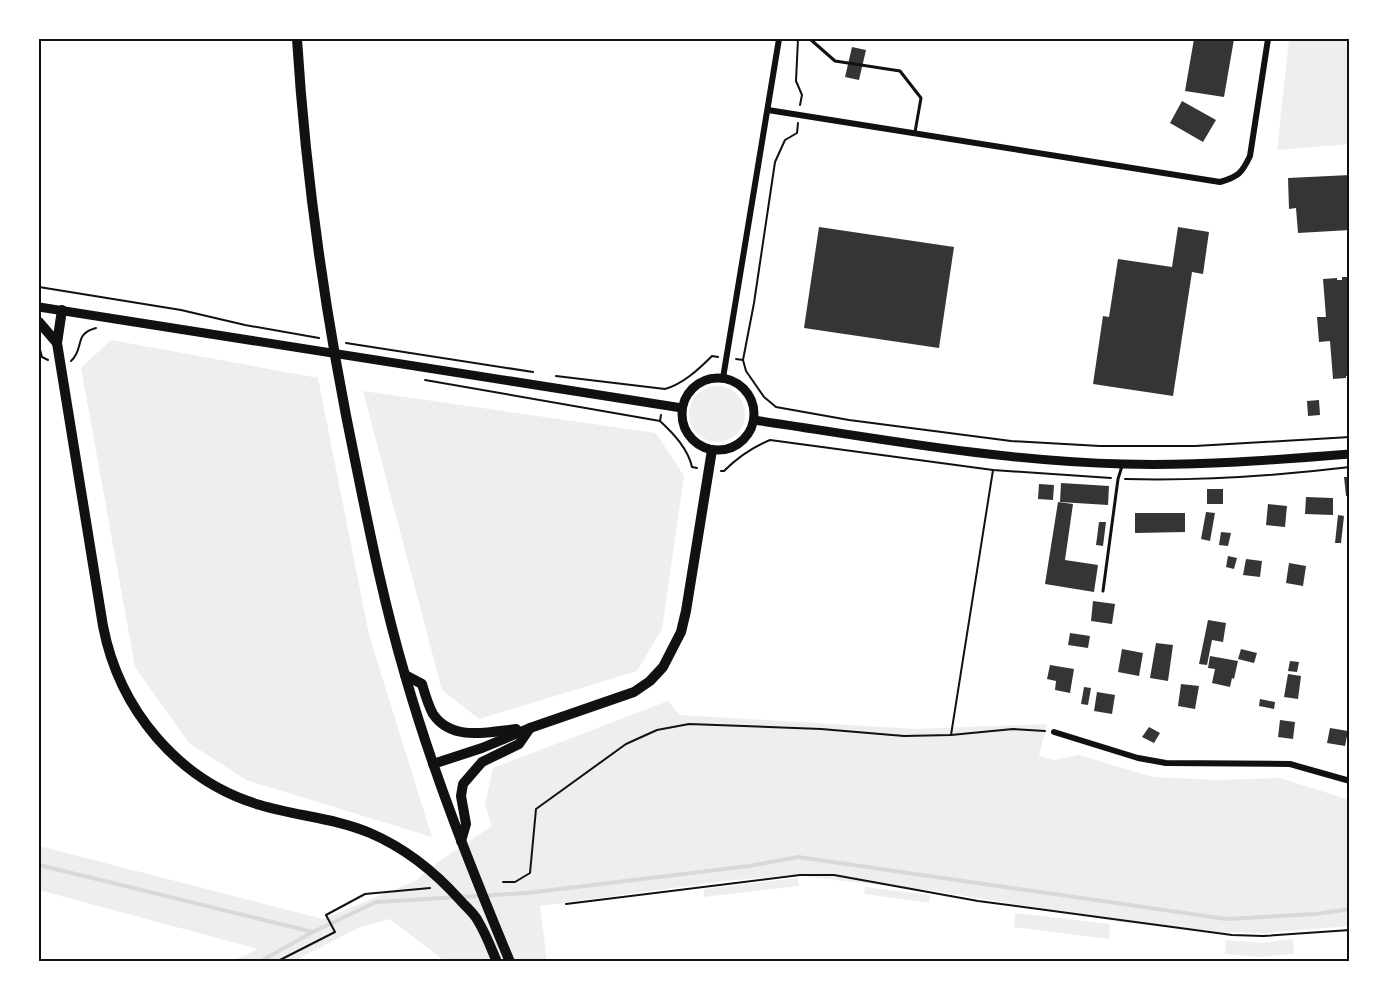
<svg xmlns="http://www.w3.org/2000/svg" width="1389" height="1001" viewBox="0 0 1389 1001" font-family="'Open Sans',sans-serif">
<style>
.green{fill:#eee}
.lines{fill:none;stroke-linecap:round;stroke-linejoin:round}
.stream{stroke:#d9d9d9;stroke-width:4}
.building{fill:#353535}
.path{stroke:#111;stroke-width:2}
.service{stroke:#111;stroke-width:3}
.minor{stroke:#111;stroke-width:6}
.secondary{stroke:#111;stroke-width:9}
.primary{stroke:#111;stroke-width:10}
.neatline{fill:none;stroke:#111;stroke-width:2}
</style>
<rect width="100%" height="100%" fill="#fff"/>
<g class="green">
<path d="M 1289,39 L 1350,39 L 1350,144 L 1277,150 Z"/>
<path d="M 111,340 L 318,378 L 369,635 L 432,837 L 246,780 L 189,743 L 135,667 L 81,368 Z"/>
<circle cx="717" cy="414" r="28"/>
<path d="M 363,391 L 656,433 L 684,476 L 662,629 L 637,671 L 479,719 L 442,690 Z"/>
<path d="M 668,701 L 680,715 L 916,729 L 1047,724 L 1039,756 L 1054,760 L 1079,755 L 1153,777 L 1218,780 L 1280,778 L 1350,800 L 1350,926 L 1265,933 L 1214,932 L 1121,922 L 936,891 L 791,875 L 725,881 L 540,906 L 547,962 L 446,962 L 390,919 L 360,927 L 292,962 L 230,962 L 258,949 L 39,890 L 39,846 L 323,919 L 415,881 L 438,862 L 492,826 L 485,805 L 493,768 Z"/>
<path d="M 798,878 L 799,886 L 704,897 L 704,889 Z"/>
<path d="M 865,887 L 930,895 L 929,903 L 864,894 Z"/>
<path d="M 1015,913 L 1110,924 L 1109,939 L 1014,927 Z"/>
<path d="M 1293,939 L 1294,954 L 1260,957 L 1225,954 L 1226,940 L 1260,943 Z"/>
</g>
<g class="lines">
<g class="stream">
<path d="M 39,865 L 313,932 L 376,902 L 527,893 L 749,866 L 798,857 L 1226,919 L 1316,914 L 1350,909"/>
<path d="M 259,962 L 313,932"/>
</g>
</g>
<g class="building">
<path d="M 1194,39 L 1234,39 L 1224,97 L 1185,91 Z"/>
<path d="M 852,47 L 866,50 L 859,80 L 845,77 Z"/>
<path d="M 1182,101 L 1216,120 L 1203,142 L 1170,123 Z"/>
<path d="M 1350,175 L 1350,230 L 1298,233 L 1296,208 L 1289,209 L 1288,178 Z"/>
<path d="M 819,227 L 954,247 L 939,348 L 804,328 Z"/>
<path d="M 1178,227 L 1209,232 L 1203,274 L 1192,272 L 1173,396 L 1093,384 L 1103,316 L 1109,317 L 1118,259 L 1172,267 Z"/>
<path d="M 1342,277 L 1350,277 L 1350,375 L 1346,376 L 1346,378 L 1333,379 L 1330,341 L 1319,342 L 1317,317 L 1326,317 L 1323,279 L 1337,278 L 1337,280 L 1342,280 Z"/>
<path d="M 1319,400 L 1320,415 L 1308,416 L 1307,401 Z"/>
<path d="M 1344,477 L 1350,477 L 1350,496 L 1346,496 Z"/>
<path d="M 1061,483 L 1109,486 L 1108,505 L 1060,502 Z"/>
<path d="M 1039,484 L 1054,485 L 1053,500 L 1038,499 Z"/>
<rect x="1207" y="489" width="16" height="15"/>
<path d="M 1306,497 L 1333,498 L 1333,515 L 1305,514 Z"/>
<path d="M 1058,502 L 1073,504 L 1065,560 L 1098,565 L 1094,592 L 1045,584 Z"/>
<path d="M 1268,504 L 1287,506 L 1285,527 L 1266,525 Z"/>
<path d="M 1206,512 L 1215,513 L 1210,541 L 1201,539 Z"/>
<path d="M 1135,513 L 1185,513 L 1185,532 L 1135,533 Z"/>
<path d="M 1338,515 L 1344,516 L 1341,543 L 1335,543 Z"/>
<path d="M 1099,522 L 1106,522 L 1103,546 L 1096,545 Z"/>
<path d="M 1221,532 L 1231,533 L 1228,546 L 1219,545 Z"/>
<path d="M 1228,556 L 1237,558 L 1234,569 L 1226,567 Z"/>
<path d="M 1246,559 L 1262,561 L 1260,577 L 1243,575 Z"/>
<path d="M 1289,563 L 1306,566 L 1303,586 L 1286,583 Z"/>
<path d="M 1093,601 L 1115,604 L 1112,624 L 1091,621 Z"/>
<path d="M 1208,620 L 1226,623 L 1223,642 L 1212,640 L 1207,665 L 1199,664 Z"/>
<path d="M 1070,633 L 1090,636 L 1088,648 L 1068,645 Z"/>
<path d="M 1156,643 L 1173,645 L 1168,681 L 1150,678 Z"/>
<path d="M 1122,649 L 1143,653 L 1139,676 L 1118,672 Z"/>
<path d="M 1241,649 L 1257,653 L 1254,663 L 1238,659 Z"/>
<path d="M 1210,656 L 1238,661 L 1234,679 L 1232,678 L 1230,687 L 1212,683 L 1215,669 L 1208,668 Z"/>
<path d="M 1290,661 L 1299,662 L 1297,672 L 1288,671 Z"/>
<path d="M 1050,665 L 1074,669 L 1070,693 L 1055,690 L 1056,681 L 1047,679 Z"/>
<path d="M 1288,674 L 1301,676 L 1298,699 L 1284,697 Z"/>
<path d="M 1181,684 L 1199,686 L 1195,709 L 1178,706 Z"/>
<path d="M 1084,687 L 1091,688 L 1088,705 L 1081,704 Z"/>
<path d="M 1097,692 L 1115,695 L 1112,714 L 1094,711 Z"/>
<path d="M 1260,699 L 1275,702 L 1274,709 L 1259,706 Z"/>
<path d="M 1280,720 L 1295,722 L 1293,739 L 1278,737 Z"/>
<path d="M 1149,727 L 1160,733 L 1154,743 L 1142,737 Z"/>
<path d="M 1330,728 L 1348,731 L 1345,746 L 1327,743 Z"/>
</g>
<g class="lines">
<g class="path">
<path d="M 798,39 L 796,81 L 802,95 L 800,105"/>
<path d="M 39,287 L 181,310 L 245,325 L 319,338"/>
<path d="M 346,343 L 533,372"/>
<path d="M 39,346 L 42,357 L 48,360"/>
<path d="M 736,359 L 743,360 L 746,371 L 764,397 L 776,407 L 849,420 L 1011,441 L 1100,446 L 1195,446 L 1350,437"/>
<path d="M 743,360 L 754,303 L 775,162 L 785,140 L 797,133 L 798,123"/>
<path d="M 71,361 C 85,348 73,334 96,328"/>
<path d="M 556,376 L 665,389 C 683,384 699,369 712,356 L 718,357"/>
<path d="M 425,380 L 660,421"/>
<path d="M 661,415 L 660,421 C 674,434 688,449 692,467 L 697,468"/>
<path d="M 721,471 L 724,471 C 737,458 753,447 770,440 L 993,470 L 1111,478"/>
<path d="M 1125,479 C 1201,481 1275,476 1350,467"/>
<path d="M 951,735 L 993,470"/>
<path d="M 503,882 L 515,882 L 530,873 L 536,809 L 626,744 L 657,730 L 689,724 L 821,729 L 904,736 L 951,735 L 1013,729 L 1045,731"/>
<path d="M 566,904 L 800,875 L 834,875 L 978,901 L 1232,935 L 1263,936 L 1350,930"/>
<path d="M 276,962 L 335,932 L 326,915 L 365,894 L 430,888"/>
</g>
<g class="service">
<path d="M 810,39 L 835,61 L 900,71 L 921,98 L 915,132"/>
<path d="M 1103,591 L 1118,479 L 1122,466"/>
</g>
<g class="minor">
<path d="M 768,110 L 1220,182 C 1238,177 1242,173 1250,156 L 1268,39"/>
<path d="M 723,378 L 779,39"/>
<path d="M 1054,732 L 1138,758 L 1166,763 L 1290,764 L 1350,781"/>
</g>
<g class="secondary">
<path d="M 39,307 L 682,408"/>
<circle cx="718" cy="414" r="36"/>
<path d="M 754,420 C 876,438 999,461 1123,464 C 1199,466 1275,460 1350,454"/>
</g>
<g class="primary">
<path d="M 297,39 C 306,184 327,327 357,470 C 371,539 385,607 405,675 C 433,773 471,868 510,962"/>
<path d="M 62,310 L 57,343 L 103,626 C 119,709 178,781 260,805 C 296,816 335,818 370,833 C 405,848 435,872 460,900 C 466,907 474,913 478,921 C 486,934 491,948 497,962"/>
<path d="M 39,322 L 57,343"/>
<path d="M 405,675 L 422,684 C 425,694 428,705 433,714 C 452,742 489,732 516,729"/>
<path d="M 433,764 L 482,748 L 530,728 L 634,692 L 650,681 L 663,667 L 681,632 L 686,611 L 712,450"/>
<path d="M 461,841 L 466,824 L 461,796 L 463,784 L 482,762 L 519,744 L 530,728"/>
</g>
</g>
<rect width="1389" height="1001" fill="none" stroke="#ffffff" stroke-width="81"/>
<rect x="40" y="40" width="1308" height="920" class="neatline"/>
</svg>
